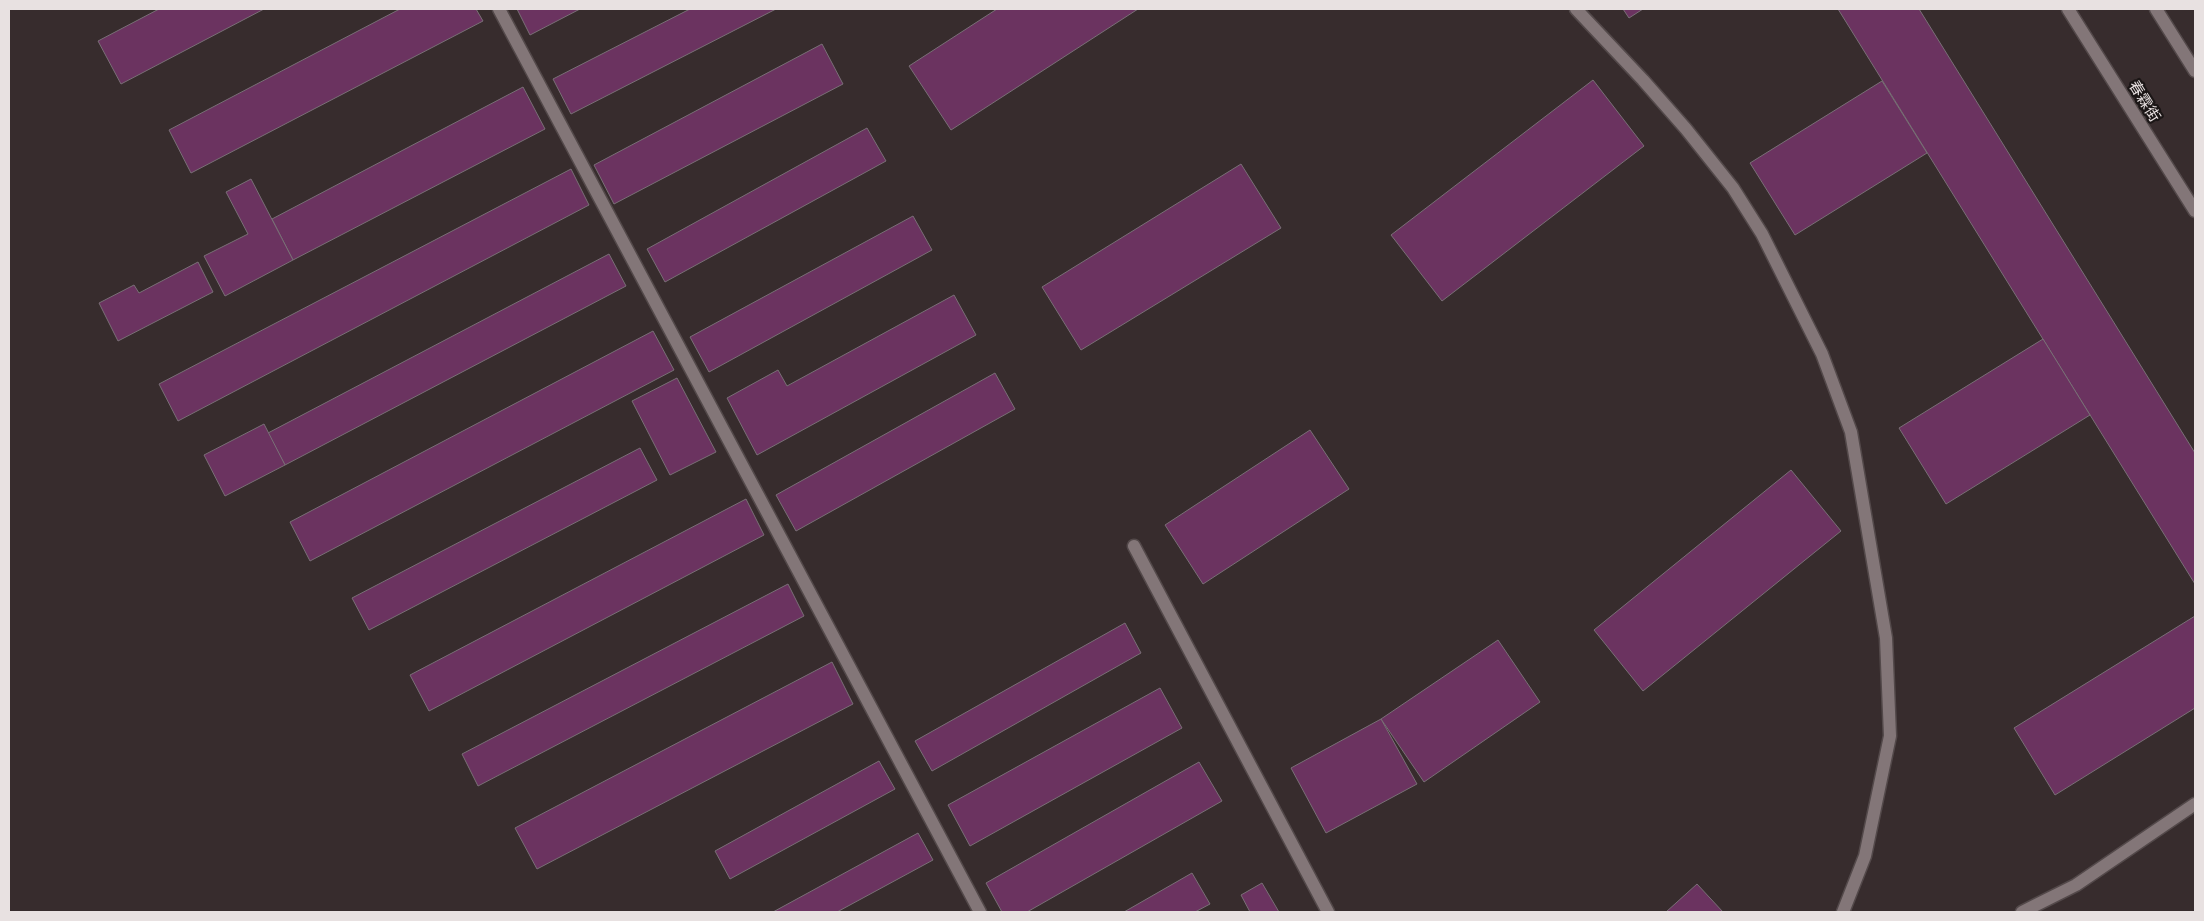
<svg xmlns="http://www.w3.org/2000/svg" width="2204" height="921" viewBox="0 0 2204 921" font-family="'PT Sans Narrow','Noto Sans SC',sans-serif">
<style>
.building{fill:#6b3360;stroke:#796f76}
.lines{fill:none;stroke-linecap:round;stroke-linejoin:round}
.lane-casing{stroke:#53494a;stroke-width:15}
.street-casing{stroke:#53494a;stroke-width:15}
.secondary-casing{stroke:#53494a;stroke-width:15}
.lane{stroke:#837678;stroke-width:12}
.street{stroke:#837678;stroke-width:12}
.secondary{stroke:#837678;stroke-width:12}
.labels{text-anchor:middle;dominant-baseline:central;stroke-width:4.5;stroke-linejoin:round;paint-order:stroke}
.street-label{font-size:15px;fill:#e8e1e1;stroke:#1b1616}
</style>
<rect width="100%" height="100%" fill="#372c2d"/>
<g class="building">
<path d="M 159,9 L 264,9 L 121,84 L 98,41 Z"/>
<path d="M 400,9 L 476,9 L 483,21 L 191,173 L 169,130 Z"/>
<path d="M 517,9 L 580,9 L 530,35 Z"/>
<path d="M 690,9 L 776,9 L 571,114 L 553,79 Z"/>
<path d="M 997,9 L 1138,9 L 951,130 L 909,66 Z"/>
<path d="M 1623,9 L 1643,9 L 1629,18 Z"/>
<path d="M 1838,9 L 1919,9 L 2195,453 L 2195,584 Z"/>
<path d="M 822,44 L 843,84 L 614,204 L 594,165 Z"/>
<path d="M 1593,80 L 1644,146 L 1442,301 L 1391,235 Z"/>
<path d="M 1882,81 L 1927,153 L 1795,235 L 1750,163 Z"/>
<path d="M 523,87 L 545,129 L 293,260 L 272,219 Z"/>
<path d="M 867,128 L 886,161 L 665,282 L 647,249 Z"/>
<path d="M 1241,164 L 1281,228 L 1081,350 L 1042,287 Z"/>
<path d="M 571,169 L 589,205 L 178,421 L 159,384 Z"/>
<path d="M 251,179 L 293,260 L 225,296 L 204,256 L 248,234 L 226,192 Z"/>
<path d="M 913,216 L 932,250 L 709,372 L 690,337 Z"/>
<path d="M 609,254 L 626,286 L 285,465 L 268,433 Z"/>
<path d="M 198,262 L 213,292 L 118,341 L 99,303 L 134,285 L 139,293 Z"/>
<path d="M 954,295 L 976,335 L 757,455 L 727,398 L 778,370 L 787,386 Z"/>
<path d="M 653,331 L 674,370 L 310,561 L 290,522 Z"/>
<path d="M 2043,339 L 2090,415 L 1946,504 L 1899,428 Z"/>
<path d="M 995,373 L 1015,409 L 796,531 L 776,495 Z"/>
<path d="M 677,378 L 716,452 L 670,475 L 632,401 Z"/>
<path d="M 264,424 L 285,465 L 225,496 L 204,455 Z"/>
<path d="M 1310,430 L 1349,489 L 1203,584 L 1165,525 Z"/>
<path d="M 640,448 L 657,480 L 369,630 L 352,598 Z"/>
<path d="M 1791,470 L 1841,531 L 1643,691 L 1594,630 Z"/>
<path d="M 746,499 L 764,535 L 429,711 L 410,675 Z"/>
<path d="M 788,584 L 804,616 L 478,786 L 462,754 Z"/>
<path d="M 2195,616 L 2195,708 L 2055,795 L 2014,728 Z"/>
<path d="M 1125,623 L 1141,653 L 932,771 L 915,741 Z"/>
<path d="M 1498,640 L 1540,702 L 1424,782 L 1381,719 Z"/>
<path d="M 832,662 L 853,704 L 537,869 L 515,828 Z"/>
<path d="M 1160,688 L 1182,728 L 970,846 L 948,805 Z"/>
<path d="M 1381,719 L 1417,784 L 1326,833 L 1291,768 Z"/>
<path d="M 879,761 L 895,789 L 730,879 L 715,851 Z"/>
<path d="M 1199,762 L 1222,801 L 1027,912 L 1002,912 L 986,883 Z"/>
<path d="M 918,833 L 933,860 L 837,912 L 773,912 Z"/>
<path d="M 1192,873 L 1210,904 L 1195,912 L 1124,912 Z"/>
<path d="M 1262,883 L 1279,912 L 1250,912 L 1241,895 Z"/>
<path d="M 1697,884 L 1723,912 L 1666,912 Z"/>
</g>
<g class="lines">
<g class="lane-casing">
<g id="lane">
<path d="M 1576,9 L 1643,80 L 1686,129 L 1733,188 L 1762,234 L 1822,354 L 1851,432 L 1886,638 L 1890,736 L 1865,856 L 1843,912"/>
<path d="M 1134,546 L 1328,912"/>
<path d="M 2022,912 L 2076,885 L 2195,804"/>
</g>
</g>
<g class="street-casing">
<path id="street" d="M 499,9 L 980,912"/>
</g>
<g class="secondary-casing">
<g id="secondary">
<path d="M 2068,9 L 2195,211"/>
<path d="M 2156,9 L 2195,71"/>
</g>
</g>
<use href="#lane" class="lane"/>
<use href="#street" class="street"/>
<use href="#secondary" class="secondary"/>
</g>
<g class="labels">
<g class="street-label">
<text transform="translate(2145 101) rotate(58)">春霖街</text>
</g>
</g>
<rect width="2204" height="921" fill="none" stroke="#e8e1e1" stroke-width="20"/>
</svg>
